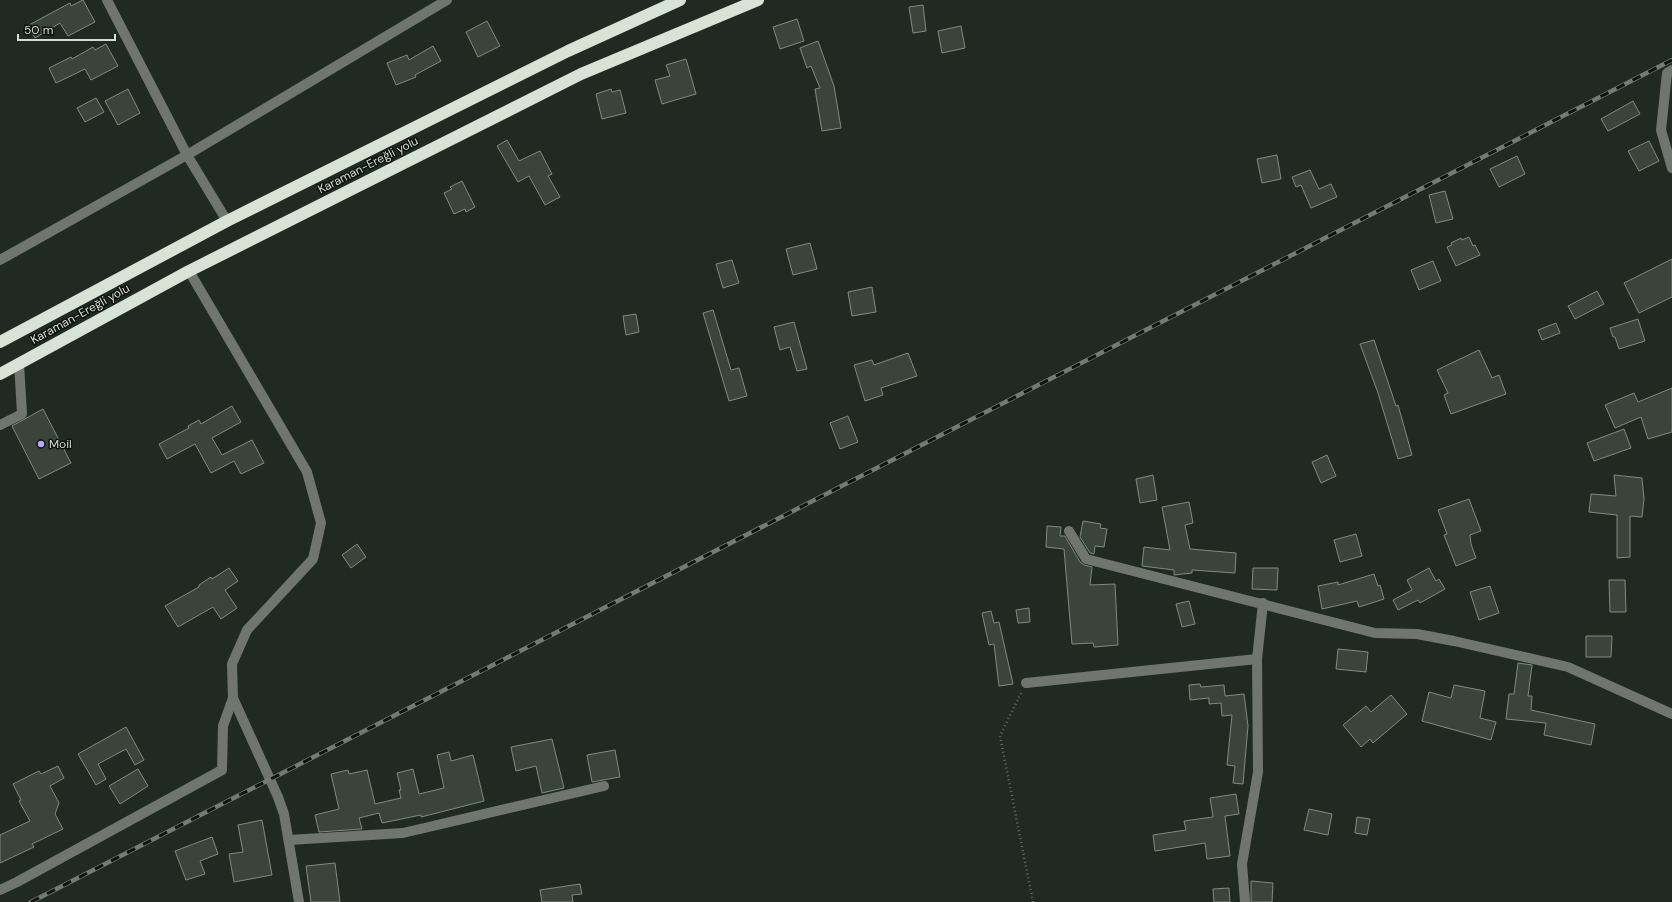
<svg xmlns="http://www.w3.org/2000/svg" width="1672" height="902" viewBox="0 0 1672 902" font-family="'DM Sans',sans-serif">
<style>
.building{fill:#3b443b;stroke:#808b80}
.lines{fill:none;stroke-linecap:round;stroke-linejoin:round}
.path{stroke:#636b64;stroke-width:2.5;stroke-dasharray:1 3;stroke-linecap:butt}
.minor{stroke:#707570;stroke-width:10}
.highway{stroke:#d7e3d7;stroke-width:12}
.rail-casing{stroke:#737b74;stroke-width:4.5}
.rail{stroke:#0e120e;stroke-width:3;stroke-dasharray:9;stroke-linecap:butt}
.poi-dot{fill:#bda9f5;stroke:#0e120e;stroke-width:1.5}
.labels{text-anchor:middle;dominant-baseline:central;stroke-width:3;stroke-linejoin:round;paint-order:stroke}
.street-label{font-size:12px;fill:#d6dcd6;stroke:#0e120e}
.poi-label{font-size:12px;fill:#d6dcd6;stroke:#0e120e;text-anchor:start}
</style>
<rect width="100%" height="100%" fill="#212a22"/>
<g class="building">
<path d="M 83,0 L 95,22 L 68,36 L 60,23 L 35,38 L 27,26 L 70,3 L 71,6 Z"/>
<path d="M 923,5 L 926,31 L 913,33 L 909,7 Z"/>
<path d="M 797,19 L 804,41 L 780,49 L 773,27 Z"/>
<path d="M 487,21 L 500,46 L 478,57 L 466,32 Z"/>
<path d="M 961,26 L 965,48 L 942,53 L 938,31 Z"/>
<path d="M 818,41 L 834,86 L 841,128 L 822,131 L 815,89 L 820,88 L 811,66 L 807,68 L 800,48 Z"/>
<path d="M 106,44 L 118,66 L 91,80 L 85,69 L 56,83 L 49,68 L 71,57 L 72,59 L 93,47 L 95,50 Z"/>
<path d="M 433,46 L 441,61 L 415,75 L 416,77 L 396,85 L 387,63 L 407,55 L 409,60 Z"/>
<path d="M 686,59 L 696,94 L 662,104 L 655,80 L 670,76 L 666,65 Z"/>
<path d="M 128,89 L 140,113 L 118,125 L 105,101 Z"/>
<path d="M 611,89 L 612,92 L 620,90 L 626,113 L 602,119 L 596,94 Z"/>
<path d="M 96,98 L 104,112 L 85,122 L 77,108 Z"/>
<path d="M 1633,101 L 1640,114 L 1608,131 L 1601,119 Z"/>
<path d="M 507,140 L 519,161 L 540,151 L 552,174 L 548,176 L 560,197 L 545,205 L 529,176 L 518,182 L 497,146 Z"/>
<path d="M 1649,141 L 1659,161 L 1639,171 L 1628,151 Z"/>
<path d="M 1277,155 L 1281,179 L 1262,183 L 1257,159 Z"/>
<path d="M 1517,156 L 1525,174 L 1499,187 L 1490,169 Z"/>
<path d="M 1310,170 L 1319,189 L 1331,184 L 1337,197 L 1311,208 L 1301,185 L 1296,187 L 1292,177 Z"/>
<path d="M 462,181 L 475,207 L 466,212 L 465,209 L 454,214 L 444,193 L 452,189 L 450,187 Z"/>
<path d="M 1445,191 L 1453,219 L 1436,223 L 1429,195 Z"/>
<path d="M 1469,237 L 1473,246 L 1475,245 L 1480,255 L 1456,266 L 1447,247 L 1452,245 L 1451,243 L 1461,238 L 1462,240 Z"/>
<path d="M 810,243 L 817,269 L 793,275 L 786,249 Z"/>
<path d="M 1672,259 L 1672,297 L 1639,313 L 1624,283 Z"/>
<path d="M 732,260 L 739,283 L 723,288 L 716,264 Z"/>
<path d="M 1433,261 L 1441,281 L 1419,290 L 1411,270 Z"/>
<path d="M 872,287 L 876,312 L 852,316 L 848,292 Z"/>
<path d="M 1597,291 L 1604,304 L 1575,319 L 1568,306 Z"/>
<path d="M 713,310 L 731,370 L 739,368 L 747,396 L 729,401 L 703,313 Z"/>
<path d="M 636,314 L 639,332 L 626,335 L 623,316 Z"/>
<path d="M 1638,319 L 1645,341 L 1619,349 L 1615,337 L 1613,337 L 1610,328 Z"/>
<path d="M 794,322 L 807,369 L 797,371 L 790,347 L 780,350 L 774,327 Z"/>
<path d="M 1556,323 L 1560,333 L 1542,340 L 1538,330 Z"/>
<path d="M 1374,340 L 1396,406 L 1398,405 L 1412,455 L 1398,459 L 1378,393 L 1360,344 Z"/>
<path d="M 1479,350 L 1492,378 L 1499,375 L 1506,394 L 1451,414 L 1444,395 L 1448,393 L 1437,370 Z"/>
<path d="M 908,353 L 917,376 L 881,388 L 883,395 L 865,401 L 854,365 L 872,360 L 874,365 Z"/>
<path d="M 1672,388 L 1672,432 L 1648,439 L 1641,417 L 1615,428 L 1605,405 L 1634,393 L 1638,402 Z"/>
<path d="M 232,406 L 241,422 L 212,438 L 222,455 L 252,440 L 264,463 L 241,474 L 234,461 L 211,473 L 195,444 L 167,459 L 159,444 L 189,428 L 188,426 L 199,420 L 201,424 Z"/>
<path d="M 43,409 L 71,463 L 39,479 L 12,426 Z"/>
<path d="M 848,416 L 858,442 L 840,449 L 830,423 Z"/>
<path d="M 1624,429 L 1631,448 L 1594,461 L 1587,443 Z"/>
<path d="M 1327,455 L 1336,476 L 1321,483 L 1312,462 Z"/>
<path d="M 1153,475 L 1157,500 L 1140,503 L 1136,479 Z"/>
<path d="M 1614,475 L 1642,478 L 1644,499 L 1642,517 L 1630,516 L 1630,557 L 1617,558 L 1617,515 L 1589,512 L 1591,494 L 1616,496 Z"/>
<path d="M 1469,499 L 1481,531 L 1470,535 L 1471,544 L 1476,558 L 1456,566 L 1444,535 L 1447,534 L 1438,510 Z"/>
<path d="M 1189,502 L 1193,523 L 1185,525 L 1190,549 L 1236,553 L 1235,573 L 1192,570 L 1192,573 L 1174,575 L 1174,570 L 1142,566 L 1144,547 L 1170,550 L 1162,507 Z"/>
<path d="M 1083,521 L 1101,524 L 1100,528 L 1107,529 L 1104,547 L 1095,546 L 1094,554 L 1090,553 L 1080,537 Z"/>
<path d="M 1047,526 L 1061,527 L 1060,536 L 1065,536 L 1080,562 L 1084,565 L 1092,567 L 1090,585 L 1115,584 L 1118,645 L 1094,647 L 1093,643 L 1072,644 L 1064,549 L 1046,547 Z"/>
<path d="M 1356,534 L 1362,556 L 1340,562 L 1334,540 Z"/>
<path d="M 357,544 L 366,557 L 351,568 L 342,555 Z"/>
<path d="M 229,568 L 238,581 L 225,590 L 237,608 L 221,619 L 213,607 L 178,627 L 165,606 L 199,587 L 199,585 L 211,577 L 212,579 Z"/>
<path d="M 1253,568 L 1278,568 L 1277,590 L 1252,589 Z"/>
<path d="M 1429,568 L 1436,581 L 1439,579 L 1445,589 L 1420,603 L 1418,600 L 1398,610 L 1393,600 L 1412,590 L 1407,580 Z"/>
<path d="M 1374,574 L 1378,586 L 1380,585 L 1384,599 L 1359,607 L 1357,601 L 1322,609 L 1318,586 L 1338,582 L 1338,585 Z"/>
<path d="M 1609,580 L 1625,580 L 1626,612 L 1610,612 Z"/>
<path d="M 1490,586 L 1499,613 L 1479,620 L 1470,592 Z"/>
<path d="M 1189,601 L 1195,624 L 1182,627 L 1176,604 Z"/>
<path d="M 1029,608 L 1030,622 L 1018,623 L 1016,610 Z"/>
<path d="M 991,611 L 994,623 L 999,622 L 1013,684 L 999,686 L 994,644 L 989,645 L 982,613 Z"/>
<path d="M 1586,636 L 1612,636 L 1611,657 L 1586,657 Z"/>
<path d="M 1338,649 L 1368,652 L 1366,672 L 1336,669 Z"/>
<path d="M 1518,663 L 1532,665 L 1528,696 L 1532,696 L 1531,710 L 1595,724 L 1591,745 L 1544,735 L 1546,723 L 1506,719 L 1509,694 L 1514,694 Z"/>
<path d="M 1200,684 L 1201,687 L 1224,685 L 1225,696 L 1244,694 L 1248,726 L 1243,784 L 1233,783 L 1235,766 L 1227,765 L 1232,715 L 1222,716 L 1221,703 L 1209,704 L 1209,698 L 1190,700 L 1189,685 Z"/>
<path d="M 1454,685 L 1485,691 L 1480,718 L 1496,722 L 1491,740 L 1422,721 L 1429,692 L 1451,698 Z"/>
<path d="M 1391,695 L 1407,714 L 1373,743 L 1370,739 L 1361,747 L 1343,725 L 1366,706 L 1371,712 Z"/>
<path d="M 126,727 L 144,760 L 135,765 L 126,749 L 98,764 L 106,779 L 96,785 L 78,754 Z"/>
<path d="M 552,739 L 564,788 L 542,793 L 536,766 L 516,771 L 511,747 Z"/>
<path d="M 615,750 L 620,777 L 592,782 L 587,755 Z"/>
<path d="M 449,752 L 451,761 L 473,755 L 484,801 L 421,817 L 421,815 L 382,823 L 379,813 L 359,818 L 362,829 L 319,832 L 315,815 L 339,809 L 331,774 L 348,770 L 349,774 L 367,770 L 375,804 L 401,798 L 399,790 L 401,790 L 397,773 L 413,769 L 419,794 L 444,788 L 437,755 Z"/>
<path d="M 58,766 L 64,778 L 50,786 L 59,803 L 55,814 L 63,829 L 32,844 L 34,847 L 0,863 L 0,835 L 30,821 L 19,801 L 21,800 L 13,784 L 39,771 L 41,774 Z"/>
<path d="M 138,769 L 148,786 L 120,804 L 109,786 Z"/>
<path d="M 1236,794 L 1239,814 L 1225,816 L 1230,856 L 1207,859 L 1205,843 L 1155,851 L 1153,835 L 1186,830 L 1184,821 L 1213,817 L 1210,798 Z"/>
<path d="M 1309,809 L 1332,814 L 1328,835 L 1304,830 Z"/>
<path d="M 1357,817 L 1370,819 L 1367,835 L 1355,833 Z"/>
<path d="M 262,820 L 272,875 L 234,882 L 229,854 L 243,852 L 238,825 Z"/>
<path d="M 212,837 L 218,854 L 200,861 L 205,874 L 186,880 L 175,851 Z"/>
<path d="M 335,863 L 340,902 L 311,902 L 306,866 Z"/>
<path d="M 1251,881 L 1273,883 L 1272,902 L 1251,902 Z"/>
<path d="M 580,884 L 582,894 L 572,895 L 573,902 L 542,902 L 540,890 Z"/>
<path d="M 1229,888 L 1230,902 L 1214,902 L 1213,889 Z"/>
</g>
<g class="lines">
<path class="path" d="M 1021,693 L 1000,736 L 1033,902"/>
<g class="minor">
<path d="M 107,0 L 187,155 L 227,221"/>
<path d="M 1672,70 L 1667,73 L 1661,130 L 1672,168"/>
<path d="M 0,260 L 187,155 L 447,0"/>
<path d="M 189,271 L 307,472 L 321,523 L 313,559 L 247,630 L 232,664 L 233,698 L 278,797 L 284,814 L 299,902"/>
<path d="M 0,425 L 22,414 L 19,363"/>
<path d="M 1069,531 L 1086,559 L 1375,633 L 1417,634 L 1454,641 L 1568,667 L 1672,714"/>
<path d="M 1026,683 L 1257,659"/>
<path d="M 289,840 L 403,833 L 604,786"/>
<path d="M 0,890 L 17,882 L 222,770 L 223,726 L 233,698"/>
<path d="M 1245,902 L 1242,864 L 1258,772 L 1257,659 L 1263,603"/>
</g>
<g class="highway">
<path d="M 0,342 L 227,221 L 568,51 L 680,0"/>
<path d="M 0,374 L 189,271 L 581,74 L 758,0"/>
</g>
<g class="rail-casing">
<path id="rail" d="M 31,902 L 1672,60"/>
</g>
<use href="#rail" class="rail"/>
</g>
<circle class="poi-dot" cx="41" cy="444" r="4"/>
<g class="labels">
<g class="street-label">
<text transform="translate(368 165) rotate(-27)">Karaman-Ereğli yolu</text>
<text transform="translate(80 314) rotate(-29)">Karaman-Ereğli yolu</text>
</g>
<g class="poi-label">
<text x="49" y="444">Moil</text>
</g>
</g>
<path d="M18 34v6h97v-6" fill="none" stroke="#d6dcd6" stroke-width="2"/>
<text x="24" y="34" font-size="12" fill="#d6dcd6" stroke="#0e120e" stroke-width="3" paint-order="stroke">50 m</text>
</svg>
